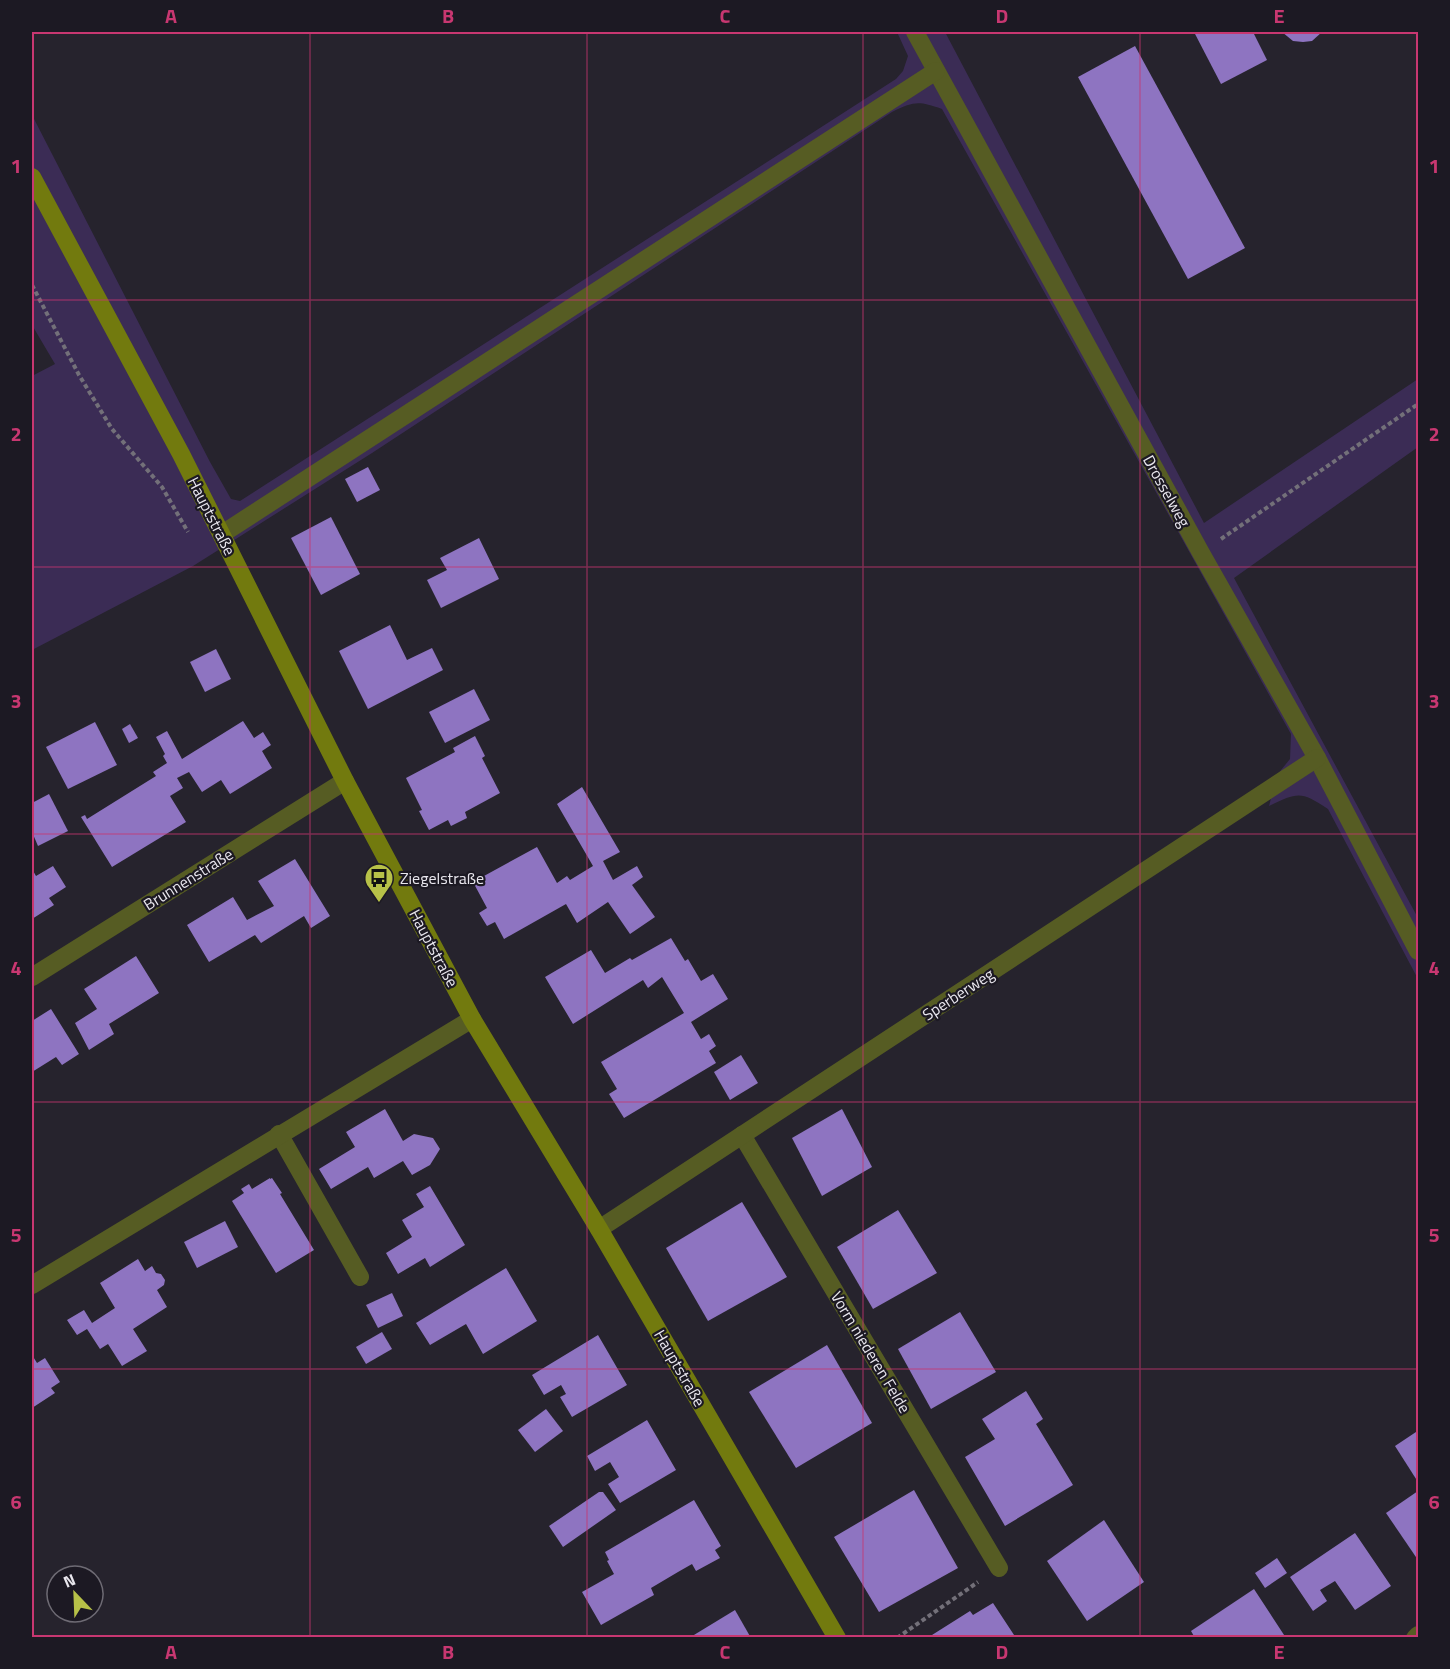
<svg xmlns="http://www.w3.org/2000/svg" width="1450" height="1669" viewBox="0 0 1450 1669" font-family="'Titillium Web',sans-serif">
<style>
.green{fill:#3b2c55}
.building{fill:#8e74c1}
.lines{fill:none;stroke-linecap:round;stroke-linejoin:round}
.path{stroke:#737079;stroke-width:4;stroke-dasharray:4.5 3;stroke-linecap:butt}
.lane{stroke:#565c23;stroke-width:18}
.street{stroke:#565c23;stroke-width:18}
.secondary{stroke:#727a0e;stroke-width:18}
.grid{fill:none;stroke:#c83771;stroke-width:1.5;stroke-opacity:0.55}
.labels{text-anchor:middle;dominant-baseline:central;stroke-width:4.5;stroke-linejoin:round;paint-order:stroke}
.street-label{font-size:16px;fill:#e9e7ee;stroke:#1c1923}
.poi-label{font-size:16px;fill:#e9e7ee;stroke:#1c1923;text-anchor:start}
.neatline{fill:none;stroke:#c83771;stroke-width:2}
.grid-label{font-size:20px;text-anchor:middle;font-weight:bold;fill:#c83771}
</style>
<rect width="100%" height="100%" fill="#26232d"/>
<path class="green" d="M 897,32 L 945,32 L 1204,523 L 1418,379 L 1418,447 L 1234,578 L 1418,918 L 1418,979 L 1328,809 C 1301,791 1298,792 1269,806 L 1277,775 L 1290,759 L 1291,734 L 942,109 C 918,101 915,101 892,112 L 372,453 L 193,566 L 32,650 L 32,376 L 55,364 L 32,325 L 32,115 L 210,462 L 231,499 L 240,501 L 896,79 L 903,71 L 908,56 Z"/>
<g class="building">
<path d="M 1194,32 L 1253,32 L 1267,60 L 1221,84 Z"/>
<path d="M 1282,32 L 1322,32 L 1312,41 L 1303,42 L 1293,41 Z"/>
<path d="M 1135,46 L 1245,248 L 1188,279 L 1078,77 Z"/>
<path d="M 368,467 L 380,490 L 357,502 L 345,479 Z"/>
<path d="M 331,517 L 360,574 L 321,595 L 291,538 Z"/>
<path d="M 479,538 L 499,579 L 441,608 L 427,580 L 447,570 L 440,558 Z"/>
<path d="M 390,625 L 407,660 L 432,648 L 443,670 L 368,709 L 339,651 Z"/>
<path d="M 216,649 L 231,679 L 205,692 L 190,662 Z"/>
<path d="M 474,689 L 490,720 L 445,743 L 429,712 Z"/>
<path d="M 243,721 L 254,738 L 263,732 L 271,745 L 262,751 L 272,768 L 230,794 L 221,780 L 202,792 L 189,772 L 177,778 L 183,788 L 170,796 L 186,822 L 112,867 L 81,817 L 85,815 L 87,819 L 156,776 L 153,772 L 167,763 L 163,756 L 165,754 L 156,737 L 167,731 L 182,759 Z"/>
<path d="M 95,722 L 117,765 L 68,789 L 46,747 Z"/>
<path d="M 130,724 L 138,738 L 129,743 L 122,729 Z"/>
<path d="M 475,736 L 485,756 L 482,758 L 500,793 L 465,812 L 467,818 L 451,826 L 448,820 L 429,830 L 419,811 L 422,810 L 406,778 L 455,752 L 453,748 Z"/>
<path d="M 582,787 L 620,852 L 603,861 L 613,880 L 637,866 L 643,877 L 632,885 L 655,917 L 630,934 L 608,902 L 577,923 L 566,904 L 504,939 L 495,922 L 487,926 L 479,913 L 487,908 L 473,882 L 537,847 L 557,883 L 567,876 L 570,880 L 593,866 L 557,804 Z"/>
<path d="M 49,794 L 68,831 L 38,846 L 32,832 L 32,803 Z"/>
<path d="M 295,859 L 330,916 L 311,928 L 304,916 L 261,943 L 255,935 L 209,962 L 187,925 L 233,897 L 247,920 L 274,906 L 258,881 Z"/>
<path d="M 53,866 L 66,887 L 49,898 L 54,905 L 32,919 L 32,869 L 36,876 Z"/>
<path d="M 671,938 L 685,961 L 688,959 L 701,981 L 713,974 L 728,999 L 691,1022 L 701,1039 L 709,1034 L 716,1046 L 709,1051 L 716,1063 L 624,1118 L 609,1094 L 617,1089 L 601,1062 L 684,1013 L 662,977 L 648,988 L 643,980 L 573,1024 L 545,977 L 591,950 L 605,973 L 630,958 L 632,960 Z"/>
<path d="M 136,956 L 159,993 L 109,1024 L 114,1034 L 89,1050 L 75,1023 L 97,1009 L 84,989 Z"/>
<path d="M 51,1009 L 79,1054 L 62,1065 L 56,1057 L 32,1072 L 32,1021 Z"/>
<path d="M 741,1055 L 758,1083 L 730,1100 L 714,1072 Z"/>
<path d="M 385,1109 L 403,1141 L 414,1134 L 433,1138 L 440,1149 L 430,1165 L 412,1175 L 403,1161 L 374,1178 L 368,1167 L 331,1189 L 319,1169 L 355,1147 L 346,1132 Z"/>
<path d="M 842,1109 L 872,1167 L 822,1196 L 792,1138 Z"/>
<path d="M 270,1178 L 270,1179 L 272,1178 L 282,1193 L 280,1194 L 314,1250 L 276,1273 L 232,1201 L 244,1193 L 241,1189 L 249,1184 L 252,1189 Z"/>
<path d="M 430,1186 L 465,1245 L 430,1267 L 425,1258 L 398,1274 L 386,1253 L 412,1237 L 402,1220 L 424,1207 L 416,1194 Z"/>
<path d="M 742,1202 L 787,1277 L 708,1321 L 666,1248 Z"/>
<path d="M 898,1210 L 937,1273 L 873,1309 L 837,1247 Z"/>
<path d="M 225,1221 L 238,1247 L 197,1268 L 184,1242 Z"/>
<path d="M 138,1259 L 145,1271 L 152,1266 L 156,1273 L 161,1274 L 165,1280 L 164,1285 L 157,1290 L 167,1307 L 133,1329 L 147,1351 L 122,1366 L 108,1344 L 100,1349 L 87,1329 L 77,1335 L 67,1320 L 84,1310 L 92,1323 L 115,1308 L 100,1283 Z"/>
<path d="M 506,1268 L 537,1321 L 483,1354 L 466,1324 L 430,1345 L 416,1323 Z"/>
<path d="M 392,1293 L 403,1316 L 378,1328 L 366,1305 Z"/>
<path d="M 960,1312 L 996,1372 L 931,1409 L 898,1349 Z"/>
<path d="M 382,1332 L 392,1349 L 366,1364 L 356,1347 Z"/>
<path d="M 598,1335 L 627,1385 L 572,1417 L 560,1397 L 566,1394 L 561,1385 L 544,1395 L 532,1375 Z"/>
<path d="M 827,1345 L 872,1423 L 796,1468 L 749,1392 Z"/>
<path d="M 32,1355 L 37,1363 L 45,1358 L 60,1382 L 51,1388 L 55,1393 L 32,1408 Z"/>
<path d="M 1026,1391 L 1043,1419 L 1036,1424 L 1073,1485 L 1005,1526 L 965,1457 L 995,1439 L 982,1419 Z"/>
<path d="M 546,1409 L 563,1431 L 535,1452 L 518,1430 Z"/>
<path d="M 647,1420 L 676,1470 L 620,1503 L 608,1484 L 619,1477 L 610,1462 L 595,1471 L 587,1456 Z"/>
<path d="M 1416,1432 L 1418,1436 L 1418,1482 L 1395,1446 Z"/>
<path d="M 914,1490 L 958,1568 L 879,1612 L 834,1537 Z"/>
<path d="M 1418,1491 L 1418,1560 L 1386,1513 Z"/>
<path d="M 599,1492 L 603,1492 L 616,1510 L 563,1547 L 549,1526 Z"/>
<path d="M 694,1500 L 721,1546 L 715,1550 L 720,1558 L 696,1571 L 692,1564 L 678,1572 L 651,1588 L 654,1595 L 601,1625 L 582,1592 L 614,1574 L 607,1561 L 609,1560 L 605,1552 Z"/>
<path d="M 1104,1520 L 1144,1582 L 1087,1621 L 1047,1561 Z"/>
<path d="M 1355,1533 L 1391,1586 L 1355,1610 L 1335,1581 L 1320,1590 L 1327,1601 L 1313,1611 L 1290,1577 Z"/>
<path d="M 1277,1558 L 1287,1573 L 1265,1588 L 1255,1573 Z"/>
<path d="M 1254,1589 L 1286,1638 L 1250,1638 L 1249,1635 L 1245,1638 L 1195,1638 L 1191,1631 Z"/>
<path d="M 993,1603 L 1016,1638 L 934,1638 L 932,1635 L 970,1611 L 973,1615 Z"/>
<path d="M 735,1610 L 751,1638 L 689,1638 Z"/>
</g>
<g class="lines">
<g class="path">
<path d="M 32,285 L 79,375 L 112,429 L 162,487 L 188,532"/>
<path d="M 1221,539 L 1418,404"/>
<path d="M 897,1638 L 978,1582"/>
</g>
<path class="lane" d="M 279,1134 L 360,1277"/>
<g class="street">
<path d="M 915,32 L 1201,553 L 1317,758 L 1418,951"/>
<path d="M 222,534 L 936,71"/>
<path d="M 32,977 L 345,781"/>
<path d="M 742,1135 L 999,1568"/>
<path d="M 599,1229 L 1317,758"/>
<path d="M 32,1285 L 472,1019"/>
<path d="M 1415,1638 L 1418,1635"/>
</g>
<path class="secondary" d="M 32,177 L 181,454 L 345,781 L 472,1019 L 599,1229 L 837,1638"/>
</g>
<path class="grid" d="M 310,32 L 310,1638M 587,32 L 587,1638M 863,32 L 863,1638M 1140,32 L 1140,1638M 32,300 L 1418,300M 32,567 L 1418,567M 32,834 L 1418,834M 32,1102 L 1418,1102M 32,1369 L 1418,1369"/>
<defs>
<g id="bus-pin" transform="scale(1.5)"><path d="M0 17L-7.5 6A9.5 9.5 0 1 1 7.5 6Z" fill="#b7c148" stroke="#1c1923"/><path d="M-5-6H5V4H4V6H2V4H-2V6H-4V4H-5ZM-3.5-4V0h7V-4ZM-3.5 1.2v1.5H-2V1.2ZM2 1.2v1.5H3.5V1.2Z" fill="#111"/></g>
</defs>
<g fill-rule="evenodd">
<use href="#bus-pin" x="379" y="878"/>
</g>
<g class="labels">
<g class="street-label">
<text transform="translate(1167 491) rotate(61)">Drosselweg</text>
<text transform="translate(212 516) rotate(63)">Hauptstraße</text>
<text transform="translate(188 879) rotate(-32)">Brunnenstraße</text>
<text transform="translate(434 948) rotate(62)">Hauptstraße</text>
<text transform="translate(958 994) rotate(-33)">Sperberweg</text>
<text transform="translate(871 1352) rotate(59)">Vorm niederen Felde</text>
<text transform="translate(680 1368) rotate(60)">Hauptstraße</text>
</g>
<g class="poi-label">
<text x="400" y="878">Ziegelstraße</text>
</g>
</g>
<rect width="1450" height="1669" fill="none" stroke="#1c1923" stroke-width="66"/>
<g transform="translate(75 1594) rotate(337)"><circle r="28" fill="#1c1923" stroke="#6e6b74" stroke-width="1.5"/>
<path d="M0-4.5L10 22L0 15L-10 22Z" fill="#b7c148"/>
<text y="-9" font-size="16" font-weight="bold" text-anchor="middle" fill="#e9e7ee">N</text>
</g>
<rect x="33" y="33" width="1384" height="1603" class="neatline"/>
<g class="grid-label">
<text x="171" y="23">A</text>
<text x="448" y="23">B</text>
<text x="725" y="23">C</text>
<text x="1002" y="23">D</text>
<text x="1279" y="23">E</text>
<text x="16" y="173">1</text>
<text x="1434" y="173">1</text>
<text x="16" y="441">2</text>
<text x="1434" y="441">2</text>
<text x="16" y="708">3</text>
<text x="1434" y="708">3</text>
<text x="16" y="975">4</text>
<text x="1434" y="975">4</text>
<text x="16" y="1242">5</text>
<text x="1434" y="1242">5</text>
<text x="16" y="1509">6</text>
<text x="1434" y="1509">6</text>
<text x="171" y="1659">A</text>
<text x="448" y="1659">B</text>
<text x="725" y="1659">C</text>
<text x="1002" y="1659">D</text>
<text x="1279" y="1659">E</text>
</g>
</svg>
